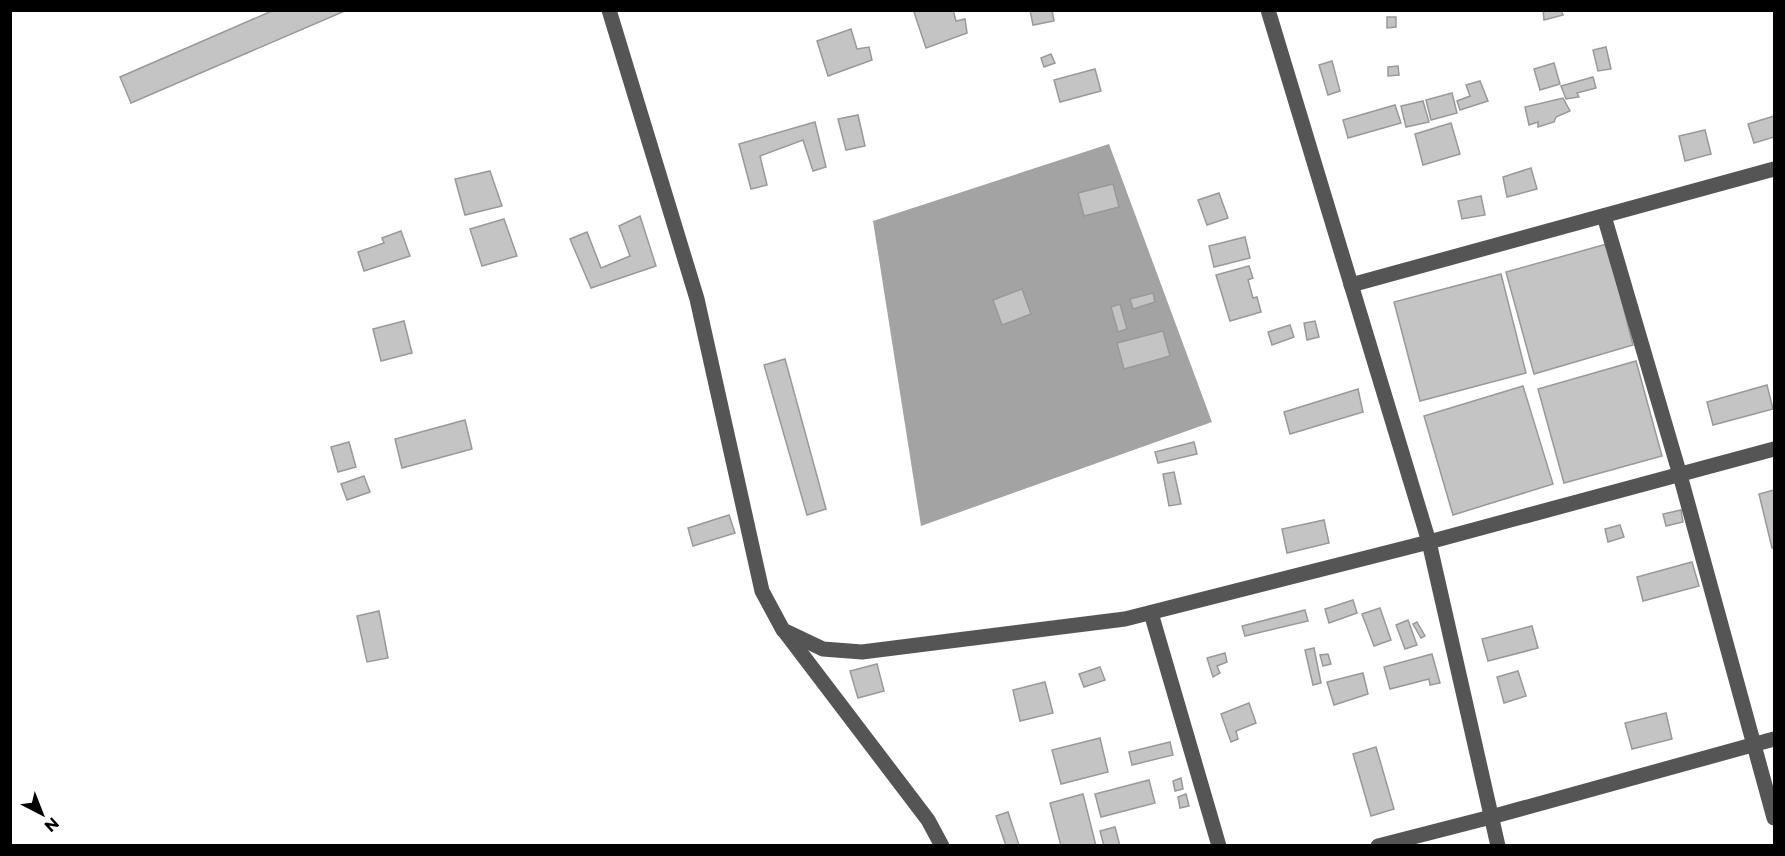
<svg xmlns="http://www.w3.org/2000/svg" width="1785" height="856" viewBox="0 0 1785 856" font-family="Montserrat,sans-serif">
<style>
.water{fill:#a3a3a3}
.building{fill:#c4c4c4;stroke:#999;stroke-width:1.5}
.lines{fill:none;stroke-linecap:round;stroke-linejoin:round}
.minor{stroke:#555;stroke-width:15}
</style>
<rect width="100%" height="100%" fill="#fff"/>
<path class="water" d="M 1109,144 L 1212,422 L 921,526 L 873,221 Z"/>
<g class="building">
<path d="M 274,10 L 347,10 L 131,103 L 120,77 Z"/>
<path d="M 917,10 L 953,10 L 956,21 L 965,19 L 967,33 L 926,48 L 914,12 Z"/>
<path d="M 1030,10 L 1052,10 L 1054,21 L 1033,25 Z"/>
<path d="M 1543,10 L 1561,10 L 1563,15 L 1544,20 Z"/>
<path d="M 1387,17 L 1396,17 L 1396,27 L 1387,28 Z"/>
<path d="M 851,29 L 857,49 L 869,47 L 872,60 L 828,76 L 817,41 Z"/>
<path d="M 1606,47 L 1611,69 L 1598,71 L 1593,50 Z"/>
<path d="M 1051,54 L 1055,63 L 1044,67 L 1041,58 Z"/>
<path d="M 1332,61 L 1340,91 L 1328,95 L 1319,65 Z"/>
<path d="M 1554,63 L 1560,84 L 1540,90 L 1534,69 Z"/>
<path d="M 1398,66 L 1399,75 L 1388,76 L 1388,67 Z"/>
<path d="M 1095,69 L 1101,91 L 1060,102 L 1054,80 Z"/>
<path d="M 1593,77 L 1596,88 L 1577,93 L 1579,97 L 1566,99 L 1561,86 Z"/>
<path d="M 1480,81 L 1488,101 L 1460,110 L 1457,101 L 1470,96 L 1466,85 Z"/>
<path d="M 1452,93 L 1457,113 L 1431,120 L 1426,100 Z"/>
<path d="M 1563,98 L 1570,111 L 1556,117 L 1554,122 L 1538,127 L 1538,122 L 1529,125 L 1525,107 Z"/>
<path d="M 1423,101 L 1429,122 L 1406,127 L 1401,106 Z"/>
<path d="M 1395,105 L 1401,123 L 1348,138 L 1343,120 Z"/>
<path d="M 858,115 L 865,146 L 846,150 L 838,119 Z"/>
<path d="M 1774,116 L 1774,137 L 1754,143 L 1748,124 Z"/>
<path d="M 815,122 L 826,167 L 813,171 L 803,140 L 760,156 L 767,185 L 751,189 L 739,144 Z"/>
<path d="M 1451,123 L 1460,154 L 1423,165 L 1415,134 Z"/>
<path d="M 1705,130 L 1711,154 L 1685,161 L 1679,136 Z"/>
<path d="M 1531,168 L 1537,189 L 1507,197 L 1503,177 Z"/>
<path d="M 490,171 L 502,206 L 465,215 L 455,179 Z"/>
<path d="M 1113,184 L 1119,207 L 1084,216 L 1078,193 Z"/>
<path d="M 1219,193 L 1228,218 L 1207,225 L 1198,200 Z"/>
<path d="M 1481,196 L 1485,215 L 1462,219 L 1458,201 Z"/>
<path d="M 640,216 L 656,266 L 591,288 L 570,239 L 587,232 L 601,268 L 630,256 L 619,226 Z"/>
<path d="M 504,219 L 517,256 L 482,266 L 470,229 Z"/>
<path d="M 401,231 L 410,256 L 364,271 L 358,252 L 384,243 L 382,238 Z"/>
<path d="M 1245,237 L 1250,258 L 1214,267 L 1209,246 Z"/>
<path d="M 1607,244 L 1633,345 L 1534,374 L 1506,272 Z"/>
<path d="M 1249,266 L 1253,278 L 1248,280 L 1253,298 L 1257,297 L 1261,312 L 1230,321 L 1216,275 Z"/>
<path d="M 1501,274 L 1526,373 L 1420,401 L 1394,302 Z"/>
<path d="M 1022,289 L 1031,314 L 1002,325 L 993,300 Z"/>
<path d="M 1153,293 L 1155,302 L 1133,309 L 1130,299 Z"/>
<path d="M 1120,304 L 1127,329 L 1118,332 L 1111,307 Z"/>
<path d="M 404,321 L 412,353 L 381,361 L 373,329 Z"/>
<path d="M 1315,321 L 1319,337 L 1307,340 L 1304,323 Z"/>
<path d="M 1290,325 L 1294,337 L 1272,345 L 1268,332 Z"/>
<path d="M 1163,331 L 1170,356 L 1124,369 L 1117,343 Z"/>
<path d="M 785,359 L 826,509 L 807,515 L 764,365 Z"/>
<path d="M 1636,361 L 1662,456 L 1564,483 L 1538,389 Z"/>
<path d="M 1767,385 L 1773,409 L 1713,425 L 1707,402 Z"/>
<path d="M 1523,386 L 1553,484 L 1453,515 L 1424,416 Z"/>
<path d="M 1358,389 L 1363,412 L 1290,434 L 1284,412 Z"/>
<path d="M 465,420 L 472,449 L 402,468 L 395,439 Z"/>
<path d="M 349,442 L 356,467 L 338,472 L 331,447 Z"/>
<path d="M 1194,442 L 1197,454 L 1158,463 L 1155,452 Z"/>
<path d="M 1174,472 L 1181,504 L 1169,506 L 1163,474 Z"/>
<path d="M 364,476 L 370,492 L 347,500 L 341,484 Z"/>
<path d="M 1774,490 L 1774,548 L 1772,548 L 1759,494 Z"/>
<path d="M 1681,510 L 1683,522 L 1666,526 L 1663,514 Z"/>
<path d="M 729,515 L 735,533 L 693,546 L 688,528 Z"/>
<path d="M 1324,520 L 1329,543 L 1287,553 L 1282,529 Z"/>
<path d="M 1620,525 L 1624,537 L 1608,542 L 1605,529 Z"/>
<path d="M 1692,562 L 1699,586 L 1643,601 L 1637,577 Z"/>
<path d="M 1353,600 L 1357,613 L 1329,623 L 1325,609 Z"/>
<path d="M 1380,608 L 1391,640 L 1374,646 L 1362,614 Z"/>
<path d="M 1305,610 L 1308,621 L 1245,636 L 1242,626 Z"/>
<path d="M 379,611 L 388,658 L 367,662 L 357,616 Z"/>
<path d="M 1408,620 L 1417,645 L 1405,649 L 1396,625 Z"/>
<path d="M 1417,622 L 1425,636 L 1421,638 L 1413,624 Z"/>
<path d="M 1532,626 L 1538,648 L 1488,661 L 1482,639 Z"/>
<path d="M 1314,648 L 1321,683 L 1313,685 L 1305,650 Z"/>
<path d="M 1225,653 L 1227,662 L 1217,666 L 1220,673 L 1213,677 L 1207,658 Z"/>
<path d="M 1328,654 L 1331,664 L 1323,666 L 1320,655 Z"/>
<path d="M 1432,654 L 1440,683 L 1430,685 L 1429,679 L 1390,689 L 1384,667 Z"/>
<path d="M 877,664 L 884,691 L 858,698 L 850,671 Z"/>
<path d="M 1100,667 L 1105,680 L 1084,687 L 1079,674 Z"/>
<path d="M 1518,671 L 1526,696 L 1504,703 L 1497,677 Z"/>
<path d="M 1363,673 L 1368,694 L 1334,705 L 1327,682 Z"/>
<path d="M 1045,682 L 1053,713 L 1020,721 L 1013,690 Z"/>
<path d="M 1249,703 L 1256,723 L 1236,731 L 1238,739 L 1231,742 L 1221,714 Z"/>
<path d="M 1666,713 L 1672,739 L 1632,749 L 1625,723 Z"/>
<path d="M 1100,738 L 1108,772 L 1061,784 L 1052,750 Z"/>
<path d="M 1170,742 L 1173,755 L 1132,765 L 1129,752 Z"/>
<path d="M 1376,747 L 1394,809 L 1371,816 L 1353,754 Z"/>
<path d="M 1181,778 L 1183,789 L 1175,791 L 1173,781 Z"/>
<path d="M 1149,780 L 1155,803 L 1101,817 L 1095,794 Z"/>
<path d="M 1083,794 L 1096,846 L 1061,846 L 1050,803 Z"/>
<path d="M 1186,794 L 1189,806 L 1180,808 L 1178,797 Z"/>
<path d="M 1008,812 L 1019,845 L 1019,846 L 1006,846 L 996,816 Z"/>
<path d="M 1115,827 L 1120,846 L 1104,846 L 1100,831 Z"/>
</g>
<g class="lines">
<g class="minor">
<path d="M 609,10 L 697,299 L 762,591 L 783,630 L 823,649 L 862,652 L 1125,619 L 1429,542 L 1774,449"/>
<path d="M 1268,10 L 1429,542 L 1498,846"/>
<path d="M 1604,216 L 1680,475 L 1774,818"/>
<path d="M 1351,285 L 1774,169"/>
<path d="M 1151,613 L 1219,846"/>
<path d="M 785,632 L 928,820 L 942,846"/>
<path d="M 1378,846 L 1491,817 L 1774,739"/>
</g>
</g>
<rect width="1785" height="856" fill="none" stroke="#000000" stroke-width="24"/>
<g transform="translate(42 814) rotate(138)" stroke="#ffffff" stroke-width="4.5" paint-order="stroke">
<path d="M0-4.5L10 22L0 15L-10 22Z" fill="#000000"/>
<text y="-9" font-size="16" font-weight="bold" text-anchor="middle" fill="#000000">N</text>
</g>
</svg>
